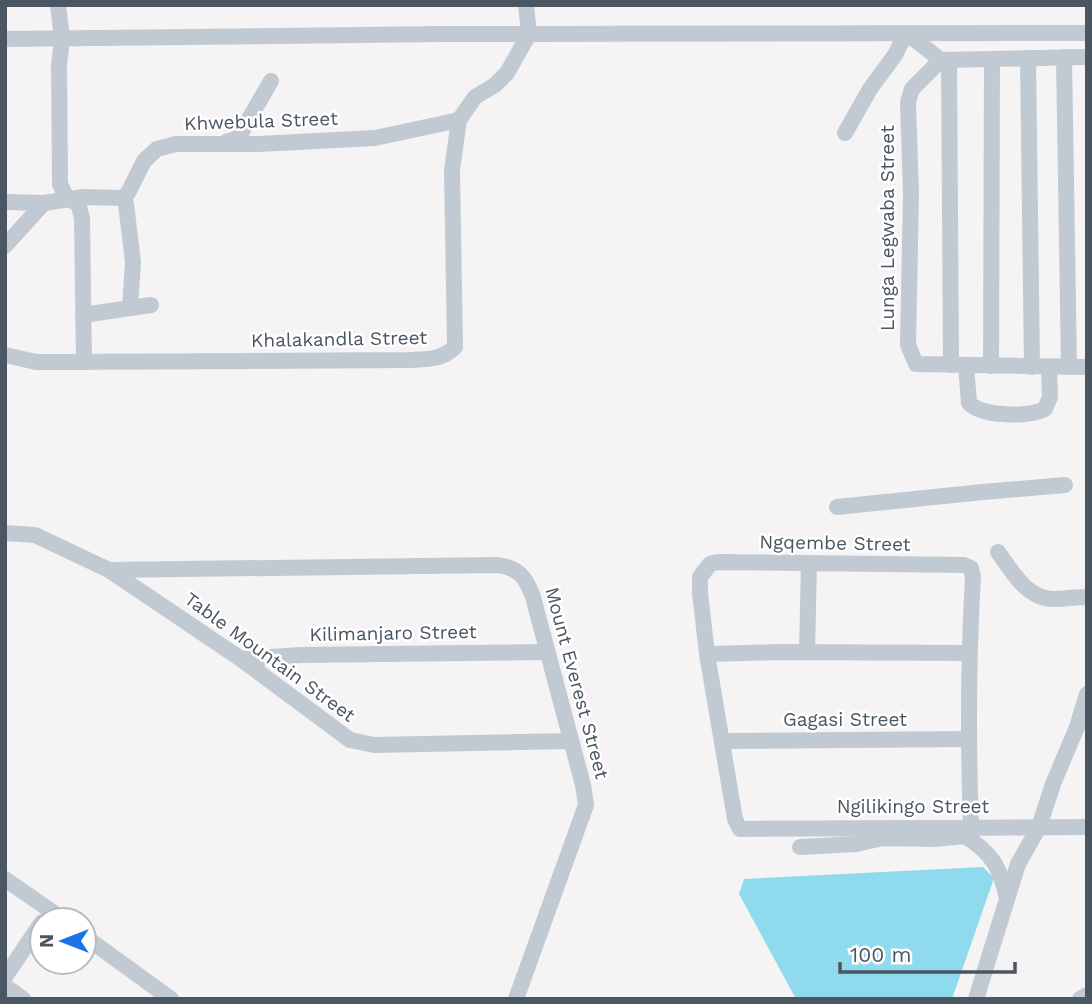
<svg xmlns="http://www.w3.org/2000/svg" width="1092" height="1004" viewBox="0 0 1092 1004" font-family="'Work Sans',sans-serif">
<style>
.water{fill:#90daee}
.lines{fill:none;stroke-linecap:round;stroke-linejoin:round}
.minor{stroke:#c1cad2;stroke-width:16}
.labels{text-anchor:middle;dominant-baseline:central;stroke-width:5;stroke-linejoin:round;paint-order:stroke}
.street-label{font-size:19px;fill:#4a5661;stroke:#fff}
</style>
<rect width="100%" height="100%" fill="#f5f3f3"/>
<path class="water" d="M 983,867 L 994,878 L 952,999 L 796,999 L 739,894 L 744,879 Z"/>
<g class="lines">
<g class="minor">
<path d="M 58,5 L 62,39 L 59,65 L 60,184 L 67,199 L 78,203 L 82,218 L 84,362"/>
<path d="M 5,39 L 442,34 L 1087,33"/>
<path d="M 1064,57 L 1069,367"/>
<path d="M 1028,58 L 1032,367"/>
<path d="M 941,60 L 1087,57"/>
<path d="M 949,60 L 951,365"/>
<path d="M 845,133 L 870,89 L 895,55 L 906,33 L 941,60 L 912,89 L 908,102 L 911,194 L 908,345 L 916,364 L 1087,367"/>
<path d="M 226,142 L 238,138 L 271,81"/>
<path d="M 122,198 L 126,204 L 133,262 L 130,308"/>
<path d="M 5,202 L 44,203 L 83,197 L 122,198 L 128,193 L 144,161 L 157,149 L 176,144 L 258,144 L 375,138 L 459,120"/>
<path d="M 5,246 L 44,203"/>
<path d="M 83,315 L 151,305"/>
<path d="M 5,355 L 36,362 L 60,362 L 409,360 C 427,359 442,360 455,347 L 452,170 L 459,120 L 475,97 L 495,85 L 507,73 L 529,34 L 526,5"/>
<path d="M 966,365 L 969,403 C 983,417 1028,417 1045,409 L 1050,397 L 1049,367"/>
<path d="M 991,366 L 992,59"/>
<path d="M 837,507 L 983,492 L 1065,485"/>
<path d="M 5,533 L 35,535 L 109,570 L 241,659 L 350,740 L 374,745 L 570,741"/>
<path d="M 998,552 C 1012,571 1026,598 1052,599 C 1064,599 1075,597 1087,597"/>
<path d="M 109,570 L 496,565 C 518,567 526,577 533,597 L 583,785 L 586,805 L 516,999"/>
<path d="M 807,652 L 809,563"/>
<path d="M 707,654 L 779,652 L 968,653"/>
<path d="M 241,659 L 301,655 L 546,652"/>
<path d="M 722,741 L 968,739"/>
<path d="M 971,827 C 968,743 968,661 973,577 L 971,568 L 964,565 L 717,562 L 710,564 L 700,577 L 700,593 L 707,654 L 735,819 L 740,829 L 1087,827"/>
<path d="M 800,847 L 856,844 L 883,838 L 935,839 L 965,836 C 992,853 1000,867 1007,898"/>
<path d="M 5,879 L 64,920"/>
<path d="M 84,936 L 171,999"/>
<path d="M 5,977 L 42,922"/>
<path d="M 5,986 L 23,999"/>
<path d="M 976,999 L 1018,864 L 1039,827 L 1053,784 L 1077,727 L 1087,694"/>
<path d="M 1080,999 L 1087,995"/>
</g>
</g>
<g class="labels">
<g class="street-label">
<text transform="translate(261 121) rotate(-2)">Khwebula Street</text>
<text transform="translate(887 228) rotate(-90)">Lunga Legwaba Street</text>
<text transform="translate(339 339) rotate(-1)">Khalakandla Street</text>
<text transform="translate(835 543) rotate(1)">Ngqembe Street</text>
<text transform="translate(393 633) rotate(-1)">Kilimanjaro Street</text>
<text transform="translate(270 657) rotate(36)">Table Mountain Street</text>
<text transform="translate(577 683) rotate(75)">Mount Everest Street</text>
<text x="845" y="719">Gagasi Street</text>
<text x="913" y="806">Ngilikingo Street</text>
</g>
</g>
<rect width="1092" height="1004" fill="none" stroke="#4a5661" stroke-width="14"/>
<g transform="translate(63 941) rotate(270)"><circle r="33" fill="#ffffff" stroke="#b7bbc0" stroke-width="2"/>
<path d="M0-5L12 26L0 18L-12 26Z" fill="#1a73e8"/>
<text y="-10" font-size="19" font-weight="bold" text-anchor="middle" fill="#4a5661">N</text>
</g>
<path d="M840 962v10h175v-10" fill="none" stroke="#4a5661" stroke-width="3.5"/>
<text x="850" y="962" font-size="21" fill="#4a5661" stroke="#ffffff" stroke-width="5" paint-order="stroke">100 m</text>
</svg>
